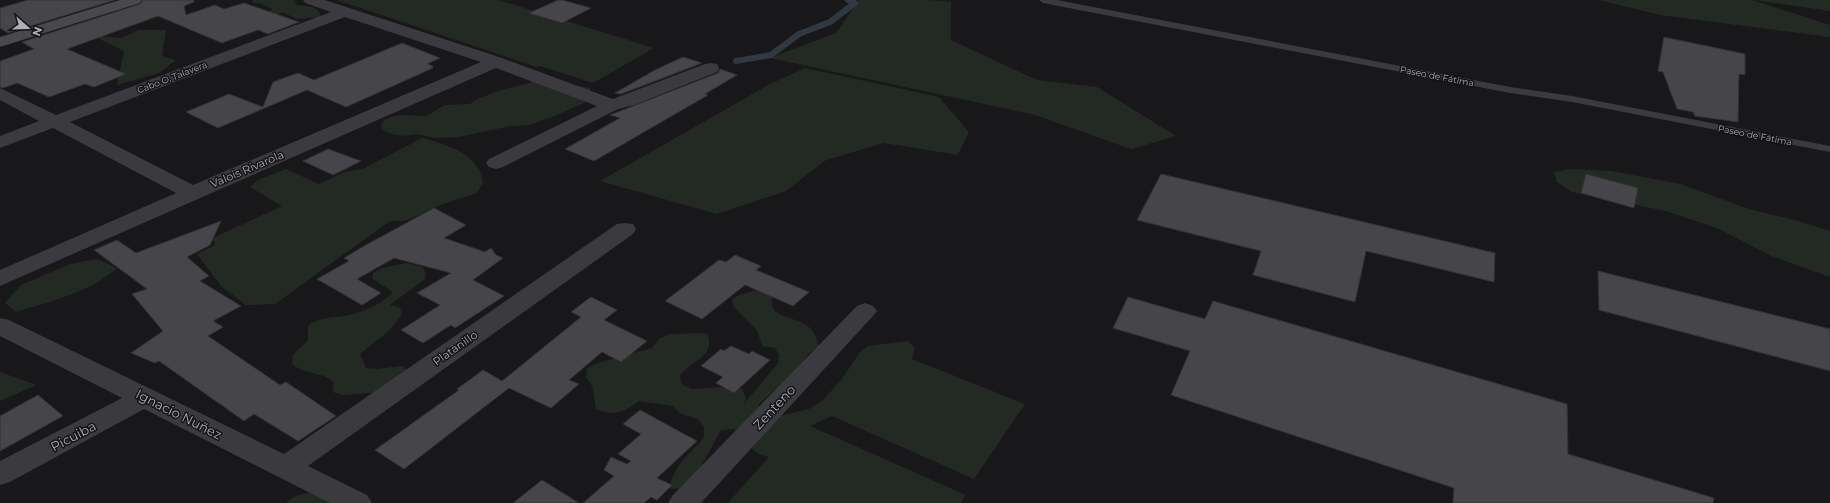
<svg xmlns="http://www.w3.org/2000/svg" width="1830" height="503" viewBox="0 0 1830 503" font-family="Montserrat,sans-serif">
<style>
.green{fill:#232a24}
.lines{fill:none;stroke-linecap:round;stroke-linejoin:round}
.stream{stroke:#32383f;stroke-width:6}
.building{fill:#46454a;stroke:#333336}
.lane{fill:#3a3a3f;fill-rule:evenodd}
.street{fill:#3a3a3f;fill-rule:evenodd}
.secondary{fill:#48494e;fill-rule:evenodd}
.labels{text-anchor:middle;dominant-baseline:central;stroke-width:3;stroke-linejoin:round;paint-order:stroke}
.far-street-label{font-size:9px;fill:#acafb8;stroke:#131315}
.street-label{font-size:11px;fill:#acafb8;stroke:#131315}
.near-street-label{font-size:13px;fill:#acafb8;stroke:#131315}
</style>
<rect width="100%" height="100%" fill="#18181a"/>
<g class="green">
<path d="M 254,0 L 295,0 L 296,5 C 305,6 317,5 321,15 L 319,17 L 297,19 L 282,12 L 273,18 L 264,15 L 272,9 L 262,4 L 251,2 Z"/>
<path d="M 337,0 L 498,0 L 654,48 L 593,83 L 540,66 L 537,67 Z"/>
<path d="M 859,0 L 929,0 L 951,2 L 951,40 L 1037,80 L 1097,87 L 1176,136 L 1131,149 L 1035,115 L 770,58 L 836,33 Z"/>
<path d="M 1599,0 L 1752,0 L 1830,25 L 1830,37 L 1660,15 Z"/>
<path d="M 1754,0 L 1830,0 L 1830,11 Z"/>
<path d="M 139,30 L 166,30 L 162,56 L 176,60 L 159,73 L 117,85 L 124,51 L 91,35 L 121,38 Z"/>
<path d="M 805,68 L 939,97 L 969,132 L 958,155 L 884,143 L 826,160 L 786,191 L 717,214 L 600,181 L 770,84 Z"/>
<path d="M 540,80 L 590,88 L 590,100 L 555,116 L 529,125 L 510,126 L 459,137 L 435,138 L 418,134 L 402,136 L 388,133 L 383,130 L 381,126 L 383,121 L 391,117 L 401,115 L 426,116 L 445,105 L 470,104 L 475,100 L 498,91 Z"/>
<path d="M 422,138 C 442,144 466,149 478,168 C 481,172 482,178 483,183 L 477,193 L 443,204 L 405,221 L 390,221 L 275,304 L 246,305 L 221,286 L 197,254 L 215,245 L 213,238 L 282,206 L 250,187 L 258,180 L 286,169 L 319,184 L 344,172 L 363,169 Z"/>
<path d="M 1571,169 L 1612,171 L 1680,184 L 1749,209 L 1798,221 L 1830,231 L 1830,277 L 1772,256 L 1717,228 L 1666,211 L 1572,192 L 1557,182 L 1554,172 Z"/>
<path d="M 97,259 L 117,268 C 89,293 51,301 16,312 L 5,303 L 21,285 L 70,264 Z"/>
<path d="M 406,263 L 422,267 L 426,273 L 425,279 L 390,305 L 399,307 L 402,313 C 392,332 376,340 360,354 L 366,368 L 377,369 L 402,366 L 410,372 L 382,392 L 342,395 L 333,392 L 334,383 C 323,370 303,376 292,363 L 293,355 L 308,340 L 308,326 C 322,315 336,319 353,314 C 365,311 385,302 393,292 L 373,279 L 373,273 L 382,268 Z"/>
<path d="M 766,288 L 774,293 C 761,329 816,307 818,347 L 809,353 L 797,370 L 758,405 L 761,414 L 772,418 L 809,409 L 823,400 L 842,379 L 860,352 L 868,346 L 908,341 L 915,348 L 912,359 L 1025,404 L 974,479 L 832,416 L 810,426 L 966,495 L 961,503 L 728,503 L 769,457 C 748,453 749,439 734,429 L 721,430 L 694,479 L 684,488 L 670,489 C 671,468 690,453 704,438 L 704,428 L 699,420 L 680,413 L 672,406 L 639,401 C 624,412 614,417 596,409 C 594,396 595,387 586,377 L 587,368 L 598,363 L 652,348 L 659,339 L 669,334 L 707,333 C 717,357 691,360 680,376 L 682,385 L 692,389 L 718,387 L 742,389 L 746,398 L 743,405 L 778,363 L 779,355 L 775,348 L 762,346 L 757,330 L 733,306 L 732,299 L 742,294 Z"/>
<path d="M 0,372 L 36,385 L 0,401 Z"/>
<path d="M 325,491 L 360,503 L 286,503 C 295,493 311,492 325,491 Z"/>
</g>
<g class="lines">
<path class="stream" d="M 736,61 L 771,55 L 799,34 L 830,22 L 855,3 L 848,0"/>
</g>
<g class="building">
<path d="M 28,0 L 115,0 L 8,33 L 0,28 L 0,8 Z"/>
<path d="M 143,0 L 194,0 L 194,2 L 184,6 L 186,15 L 215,5 L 224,9 L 244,3 L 299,22 L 268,34 L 258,30 L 222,43 L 158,16 L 67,49 L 126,74 L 94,87 L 85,84 L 49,97 L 17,83 L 3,88 L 0,87 L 0,61 L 34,49 L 22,42 L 140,4 Z"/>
<path d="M 558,0 L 562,0 L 591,8 L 562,23 L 529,13 Z"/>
<path d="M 1664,37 L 1745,54 L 1745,75 L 1739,74 L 1738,122 L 1695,116 L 1693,112 L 1677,109 L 1663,72 L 1658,71 Z"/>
<path d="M 402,43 L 440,58 L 427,64 L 433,66 L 431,67 L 433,68 L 346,107 L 307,90 L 218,128 L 186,112 L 229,94 L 263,107 L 273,82 L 298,73 L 314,80 Z"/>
<path d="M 683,57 L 702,63 L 621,94 L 615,93 L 655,70 Z"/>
<path d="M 720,69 L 737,75 L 705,94 L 708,95 L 594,161 L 565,149 L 620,118 L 610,115 L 718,73 Z"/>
<path d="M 328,149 L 361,161 L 333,175 L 303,161 Z"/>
<path d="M 1161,174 L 1495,253 L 1494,282 L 1366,251 L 1355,302 L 1253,275 L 1261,251 L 1137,220 Z"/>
<path d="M 1586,174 L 1638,188 L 1634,208 L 1581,193 Z"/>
<path d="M 434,208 L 466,225 L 444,238 L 485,252 L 491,248 L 496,255 L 503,258 L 473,280 L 504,296 L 455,328 L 451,325 L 423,343 L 401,330 L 440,305 L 417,293 L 451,273 L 394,258 L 357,279 L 381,293 L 362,305 L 317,279 L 349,261 L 344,258 L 364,246 Z"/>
<path d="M 221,221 L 210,245 L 187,257 L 209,276 L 200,281 L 241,306 L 213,321 L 223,327 L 208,336 L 280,385 L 286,382 L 336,416 L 298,441 L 254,414 L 244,421 L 159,361 L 155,363 L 131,353 L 163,331 L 132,294 L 147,289 L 94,250 L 117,240 L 136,253 Z"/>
<path d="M 735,255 L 761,266 L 756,270 L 809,292 L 793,306 L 745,285 L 702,319 L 665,301 L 719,260 L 726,262 Z"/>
<path d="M 1598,271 L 1830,329 L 1830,371 L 1599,310 Z"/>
<path d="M 591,297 L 617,310 L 604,320 L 647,341 L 621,362 L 602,352 L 569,380 L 579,384 L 551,408 L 509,388 L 404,469 L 375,450 L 459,390 L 457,389 L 483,370 L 502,381 L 581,317 L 571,312 Z"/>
<path d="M 1128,297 L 1205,319 L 1213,301 L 1567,404 L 1568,454 L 1714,498 L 1713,503 L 1453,503 L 1454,488 L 1171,395 L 1190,351 L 1113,328 Z"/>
<path d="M 731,346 L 749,354 L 752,351 L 770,360 L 734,393 L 716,383 L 723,377 L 701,366 L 721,349 L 724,351 Z"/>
<path d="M 38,395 L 63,416 L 0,451 L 0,416 Z"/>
<path d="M 640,410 L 697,441 L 657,478 L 672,485 L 657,500 L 651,497 L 644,503 L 583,503 L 614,476 L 604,470 L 611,457 L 627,464 L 631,461 L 618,454 L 641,434 L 623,424 Z"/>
<path d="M 542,480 L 579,503 L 513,503 Z"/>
</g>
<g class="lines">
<path class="lane" d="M 1039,0 L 1057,0 L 1510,87 L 1572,96 L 1830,146 L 1830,152 L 1572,102 L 1510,93 L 1043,3 Z"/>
<g class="street">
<path d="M 303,0 L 325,0 L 502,58 L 613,99 L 705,64 L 711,63 L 717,64 L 719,68 L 717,72 L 634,105 L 618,109 L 503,167 L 496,169 L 489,167 L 486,163 L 489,159 L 597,106 L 496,68 L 0,286 L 0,270 L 176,193 L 53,128 L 0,148 L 0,136 L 39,121 L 0,100 L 0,88 L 56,115 L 331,12 L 305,3 ZM 345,17 L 481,62 L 193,185 L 70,122 Z"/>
<path d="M 625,223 L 633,224 L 636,229 L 633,234 L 308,466 L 367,495 L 372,503 L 330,503 L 144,409 L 10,482 L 0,485 L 0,461 L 122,398 L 0,336 L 0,318 L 9,320 L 284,454 L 617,224 Z"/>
<path d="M 865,303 L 873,306 L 877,311 L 873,316 L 701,503 L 668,503 L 673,495 L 857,306 Z"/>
</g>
<path class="secondary" d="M 120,0 L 142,0 L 140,3 L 0,47 L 0,37 Z"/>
</g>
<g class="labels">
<g class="far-street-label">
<text transform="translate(1437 76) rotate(11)">Paseo de Fátima</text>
<text transform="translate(172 77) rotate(-21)">Cabo O. Talavera</text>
<text transform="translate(1755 135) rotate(11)">Paseo de Fátima</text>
</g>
<g class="street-label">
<text transform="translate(247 169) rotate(-23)">Valois Rivarola</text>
<text transform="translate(455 348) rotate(-35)">Platanillo</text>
</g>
<g class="near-street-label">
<text transform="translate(774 407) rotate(-47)">Zenteno</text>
<text transform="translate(179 414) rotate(27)">Ignacio Nuñez</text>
<text transform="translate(73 436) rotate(-28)">Picuiba</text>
</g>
</g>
<g transform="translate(28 28) rotate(110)" stroke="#131315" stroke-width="3" paint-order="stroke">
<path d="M0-3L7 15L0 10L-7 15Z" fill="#acafb8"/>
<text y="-6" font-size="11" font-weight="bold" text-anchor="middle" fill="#acafb8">N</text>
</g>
</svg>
